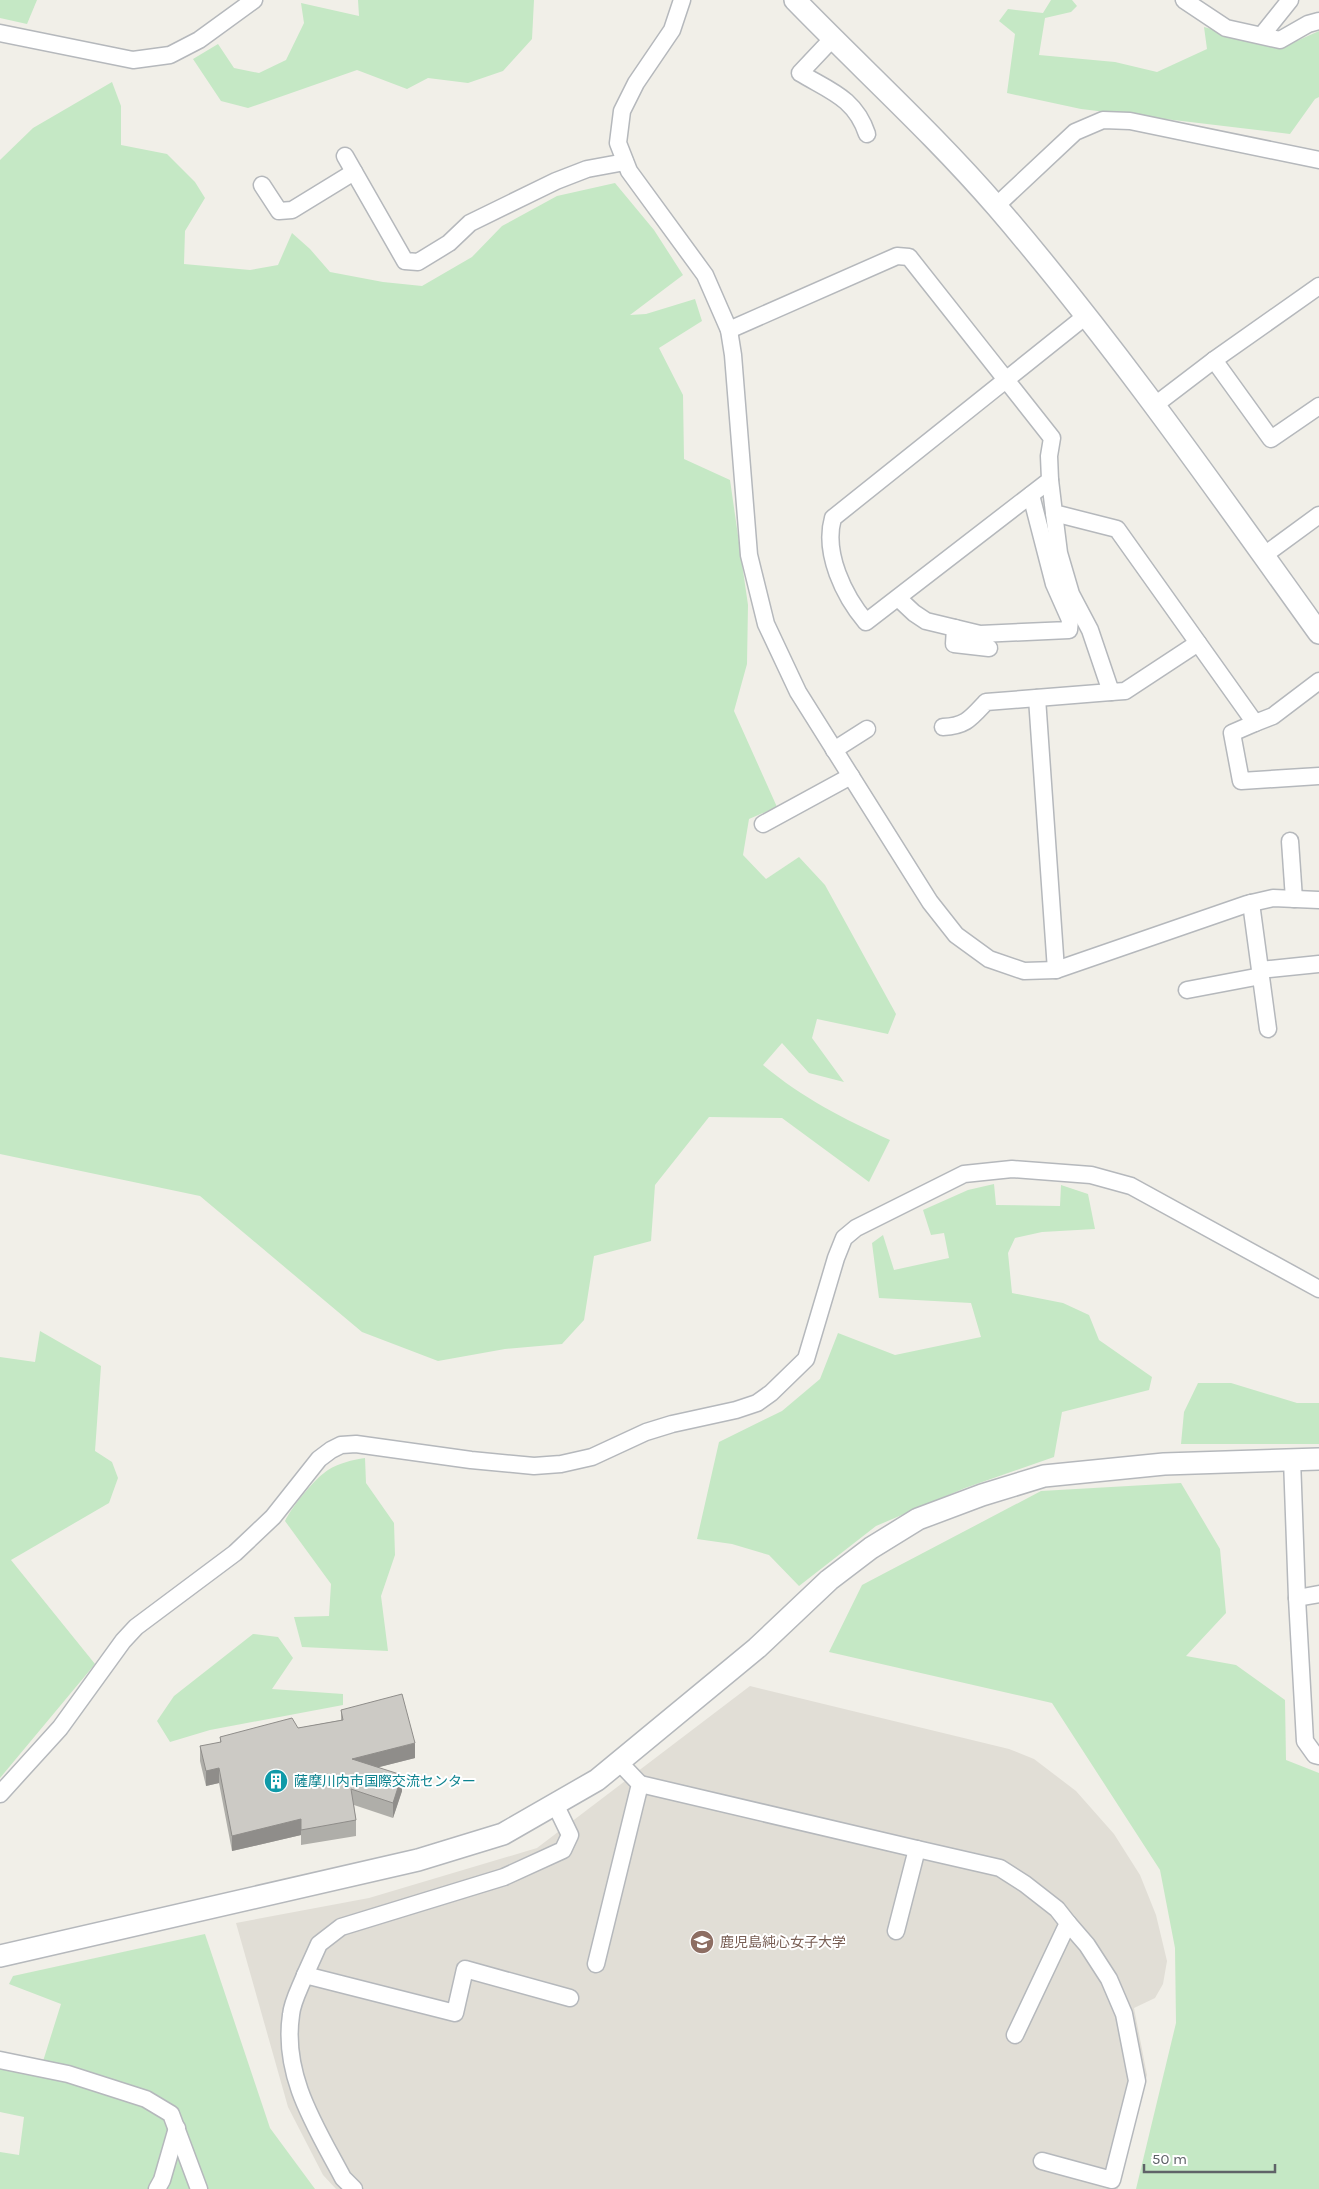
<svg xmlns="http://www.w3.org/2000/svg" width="1319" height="2189" viewBox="0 0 1319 2189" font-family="Karla,'Noto Sans JP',sans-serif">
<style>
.education{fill:#e1ded6}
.green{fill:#c5e8c5}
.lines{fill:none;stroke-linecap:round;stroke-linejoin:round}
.minor-casing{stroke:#b5b8bc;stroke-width:19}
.tertiary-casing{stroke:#b5b8bc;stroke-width:24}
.minor{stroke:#fff;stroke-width:16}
.tertiary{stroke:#fff;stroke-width:21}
.wall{fill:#afaea9}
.shaded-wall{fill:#8f8d8a}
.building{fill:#cccac5;stroke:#8f8d8a}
.labels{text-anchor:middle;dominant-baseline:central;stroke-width:4;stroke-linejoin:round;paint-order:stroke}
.culture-label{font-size:14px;fill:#0d838f;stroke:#fff;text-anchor:start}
.education-label{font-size:14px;fill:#785e54;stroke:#fff;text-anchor:start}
</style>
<rect width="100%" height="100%" fill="#f1efe8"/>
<path class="education" d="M 750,1686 L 1009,1749 L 1034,1759 L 1076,1791 L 1114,1834 L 1140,1875 L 1156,1915 L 1167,1961 L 1163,1984 L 1155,1998 L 1134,2008 L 1147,2075 L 1118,2189 L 336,2189 L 323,2175 L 288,2107 L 236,1923 L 369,1898 L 537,1848 Z"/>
<g class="green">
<path d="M 0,0 L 37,0 L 27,24 L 0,18 Z"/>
<path d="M 358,0 L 534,0 L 532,39 L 503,71 L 468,83 L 428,78 L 407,89 L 357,70 L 248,108 L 221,101 L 193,59 L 218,44 L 234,68 L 259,73 L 286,60 L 304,23 L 301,3 L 359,16 Z"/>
<path d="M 1051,0 L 1072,0 L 1077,6 L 1071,12 L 1045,18 L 1039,55 L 1115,62 L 1157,72 L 1207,49 L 1204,27 L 1281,48 L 1319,31 L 1319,97 L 1315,99 L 1290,134 L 1081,109 L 1007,93 L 1015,34 L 999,21 L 1008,9 L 1043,13 Z"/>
<path d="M 112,82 L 121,106 L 121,145 L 167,154 L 195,182 L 205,198 L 185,231 L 184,264 L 250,270 L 278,265 L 292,233 L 310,249 L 330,272 L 383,282 L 422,286 L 472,257 L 502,226 L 557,196 L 615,183 L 654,230 L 683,275 L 630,315 L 646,314 L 695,299 L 702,321 L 659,348 L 683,395 L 684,459 L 730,480 L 748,605 L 747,664 L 734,711 L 777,807 L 749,819 L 743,855 L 766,879 L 799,857 L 825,885 L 896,1014 L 888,1034 L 817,1019 L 812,1038 L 844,1082 L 809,1073 L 782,1043 L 763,1065 C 804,1099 842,1118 890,1140 L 869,1182 L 782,1118 L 709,1117 L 655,1185 L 651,1241 L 594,1256 L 584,1320 L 562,1344 L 505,1349 L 438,1361 L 362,1332 L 200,1196 L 0,1154 L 0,160 L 33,128 Z"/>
<path d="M 994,1184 L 996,1205 L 1060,1206 L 1061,1185 L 1088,1194 L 1095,1229 L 1042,1232 L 1015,1238 L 1008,1253 L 1012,1293 L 1063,1303 L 1089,1315 L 1099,1340 L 1152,1377 L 1149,1390 L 1062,1412 L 1054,1457 L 965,1488 L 876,1526 L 799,1586 L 769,1555 L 732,1544 L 697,1539 L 719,1442 L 782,1411 L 820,1379 L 838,1333 L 895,1355 L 981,1337 L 971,1303 L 879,1298 L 872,1243 L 883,1235 L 894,1270 L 949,1258 L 944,1233 L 931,1235 L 923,1210 L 968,1190 Z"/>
<path d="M 40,1331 L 101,1366 L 95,1451 L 112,1462 L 118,1478 L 109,1503 L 11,1560 L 95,1664 L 0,1778 L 0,1357 L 35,1362 Z"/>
<path d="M 1198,1383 L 1231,1383 L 1297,1403 L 1319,1403 L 1319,1444 L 1181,1444 L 1184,1412 Z"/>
<path d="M 365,1458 L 366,1483 L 394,1523 L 395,1555 L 381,1596 L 388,1651 L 302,1647 L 294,1617 L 329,1616 L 331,1584 L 285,1521 C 292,1507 314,1479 328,1470 C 339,1463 352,1460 365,1458 Z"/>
<path d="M 1181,1483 L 1220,1549 L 1226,1613 L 1186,1656 L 1236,1665 L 1285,1700 L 1286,1760 L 1319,1773 L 1319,2189 L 1136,2189 L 1176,2023 L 1175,1948 L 1160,1870 L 1052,1703 L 829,1652 L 862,1585 L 1041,1491 Z"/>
<path d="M 253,1634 L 278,1637 L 293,1658 L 272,1689 L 343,1694 L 343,1705 L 210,1730 L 170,1742 L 157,1721 L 174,1696 Z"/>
<path d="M 205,1934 L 270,2128 L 315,2189 L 0,2189 L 0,2152 L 19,2155 L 24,2117 L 0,2112 L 0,2068 L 39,2074 L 61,2004 L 9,1984 L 13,1976 Z"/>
</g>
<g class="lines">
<g class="minor-casing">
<g id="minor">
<path d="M 682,0 L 672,30 L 636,83 L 622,111 L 618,143 L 629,171 L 705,275 L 729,330 L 733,355 L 749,555 L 766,624 L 798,692 L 930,902 L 956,935 L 989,959 L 1024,971 L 1056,970 L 1247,904 L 1273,898 L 1319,900"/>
<path d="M 1184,0 L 1226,28 L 1280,40 L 1308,24 L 1319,21"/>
<path d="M 0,33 L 133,60 L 170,55 L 199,40 L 254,0"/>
<path d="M 1262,35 L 1290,0"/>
<path d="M 833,38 L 800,73 C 830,91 855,98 867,134"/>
<path d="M 345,156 L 405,261 L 418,262 L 449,243 L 470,223 L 556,181 L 587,169 L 625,162"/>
<path d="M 262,185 L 279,211 L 292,210 L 354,172"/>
<path d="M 996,206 L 1075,132 L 1103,120 L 1130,121 L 1319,160"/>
<path d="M 729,330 L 897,256 L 909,257 L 1052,438 L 1049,456 L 1050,480 L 866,622 C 844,596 823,553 833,518 L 1087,315"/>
<path d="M 1214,360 L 1271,439 L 1319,406"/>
<path d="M 1155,405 L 1214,360 L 1319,286"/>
<path d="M 1050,480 L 1054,513 L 1117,529 L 1255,723 L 1273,716 L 1319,681"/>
<path d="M 1054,513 L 1059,553 L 1071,594 L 1090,630 L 1111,692 L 1125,691 L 1198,643"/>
<path d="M 1263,556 L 1319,515"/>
<path d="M 898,598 L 914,613 L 926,621 L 980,634 L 1069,630 L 1070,620 L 1054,584 L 1031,495"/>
<path d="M 955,628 L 954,644 L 989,648"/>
<path d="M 1037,698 L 1056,970"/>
<path d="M 1255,723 L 1232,733 L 1241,781 L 1319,776"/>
<path d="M 943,727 C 966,726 971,718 986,702 L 1111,692"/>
<path d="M 834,750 L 867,729"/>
<path d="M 763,824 L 851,776"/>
<path d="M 1290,841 L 1294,899"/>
<path d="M 1251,903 L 1268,1029"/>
<path d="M 1260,970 L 1319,964"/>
<path d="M 1187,990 L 1261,976"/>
<path d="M 1292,1459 L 1297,1598 L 1305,1741 L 1315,1755 L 1319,1756"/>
<path d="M 1297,1598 L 1319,1594"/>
<path d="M 640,1784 L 917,1849 L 896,1931"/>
<path d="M 0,1794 L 60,1728 L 123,1641 L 136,1627 L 235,1553 L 273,1517 L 319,1459 L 331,1450 L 341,1445 L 356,1444 L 471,1460 L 534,1466 L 561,1464 L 592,1457 L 646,1432 L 672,1424 L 736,1410 L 757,1403 L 771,1393 L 806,1359 L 836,1258 L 844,1238 L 856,1228 L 964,1174 L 1012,1169 L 1091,1175 L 1131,1186 L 1319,1289"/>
<path d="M 917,1849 L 1000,1868 L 1025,1884 L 1057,1909 L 1068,1923 L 1015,2035"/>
<path d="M 596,1964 L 640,1784 L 619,1762"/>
<path d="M 305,1975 L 319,1944 L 341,1927 L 504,1877 L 563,1850 L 570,1835 L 555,1804"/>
<path d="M 0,2060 L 68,2074 L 146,2099 L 171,2114 L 199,2189"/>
<path d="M 1042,2161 L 1112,2180 L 1137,2081 L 1124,2014 L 1109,1979 L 1087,1945 L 1068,1923"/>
<path d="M 157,2189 L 162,2180 L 177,2128"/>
<path d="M 354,2189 L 343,2178 C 316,2127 282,2076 291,2015 C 292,2002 300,1988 305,1975 L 455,2013 L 465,1969 L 570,1998"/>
</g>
</g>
<g class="tertiary-casing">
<g id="tertiary">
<path d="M 795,0 C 862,69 934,134 997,207 C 1113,342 1215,488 1319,633"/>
<path d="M 0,1956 L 418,1860 L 503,1834 L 597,1780 L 757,1648 L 829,1580 L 871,1548 L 918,1519 L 982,1495 L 1044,1476 L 1164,1464 L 1319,1459"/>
</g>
</g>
<use href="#minor" class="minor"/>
<use href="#tertiary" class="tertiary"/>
</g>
<path class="wall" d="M 341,1710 L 415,1758 L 379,1767 L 402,1791 L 393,1818 L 354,1805 L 356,1820 L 356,1836 L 301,1845 L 301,1835 L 232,1851 L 219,1783 L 206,1786 L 200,1761 L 200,1746 L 220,1743 L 220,1737 L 298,1728 L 341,1720 Z"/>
<g class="shaded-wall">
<path d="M 415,1743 L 415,1758 L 352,1774 L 352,1759 Z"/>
<path d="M 219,1768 L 219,1783 L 206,1786 L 206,1771 Z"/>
<path d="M 402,1775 L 402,1791 L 393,1818 L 393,1803 Z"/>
<path d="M 301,1819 L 301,1835 L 232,1851 L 232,1836 Z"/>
</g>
<path class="building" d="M 402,1694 L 415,1743 L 352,1759 L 402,1775 L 393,1803 L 351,1789 L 356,1820 L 301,1830 L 301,1819 L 232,1836 L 219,1768 L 206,1771 L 200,1746 L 221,1742 L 220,1737 L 292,1718 L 298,1728 L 343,1720 L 341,1710 Z"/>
<defs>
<g id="building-disc" transform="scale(1.25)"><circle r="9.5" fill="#0f9aa8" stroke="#fff"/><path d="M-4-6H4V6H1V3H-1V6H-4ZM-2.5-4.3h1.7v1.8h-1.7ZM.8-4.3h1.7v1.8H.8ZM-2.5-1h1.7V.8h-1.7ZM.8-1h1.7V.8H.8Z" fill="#fff"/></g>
<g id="university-disc" transform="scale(1.25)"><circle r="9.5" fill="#8d6e63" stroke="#fff"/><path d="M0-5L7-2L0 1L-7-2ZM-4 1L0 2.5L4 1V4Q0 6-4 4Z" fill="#fff"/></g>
</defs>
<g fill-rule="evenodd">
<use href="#building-disc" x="276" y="1781"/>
<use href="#university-disc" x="702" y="1942"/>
</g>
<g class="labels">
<g class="culture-label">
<text x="294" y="1781">薩摩川内市国際交流センター</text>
</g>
<g class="education-label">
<text x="720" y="1942">鹿児島純心女子大学</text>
</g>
</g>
<path d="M1144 2164v8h131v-8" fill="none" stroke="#5f6368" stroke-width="2.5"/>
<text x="1152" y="2164" font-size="15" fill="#5f6368" stroke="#ffffff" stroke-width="4" paint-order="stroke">50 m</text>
</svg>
